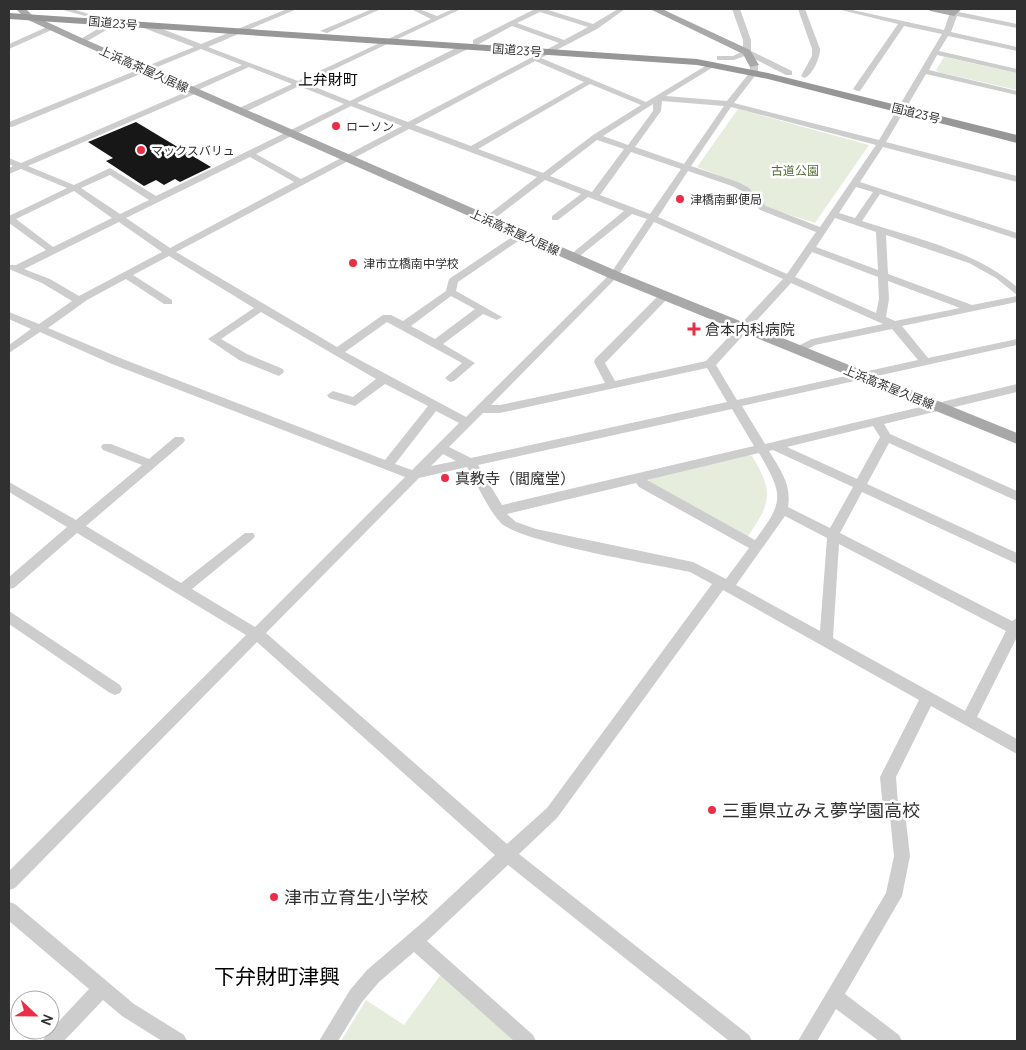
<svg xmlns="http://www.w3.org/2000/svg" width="1026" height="1050" viewBox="0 0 1026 1050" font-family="Manrope,'Noto Sans JP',sans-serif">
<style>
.green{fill:#e7eddd}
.building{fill:#171717}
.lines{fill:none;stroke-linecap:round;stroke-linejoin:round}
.minor{fill:#cdcdcd;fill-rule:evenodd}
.major{fill:#a8a8a8;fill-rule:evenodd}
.highway{fill:#979797;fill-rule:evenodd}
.poi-dot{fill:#ec2d46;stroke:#fff;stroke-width:2}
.labels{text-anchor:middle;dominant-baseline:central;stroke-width:5;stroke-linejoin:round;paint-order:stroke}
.far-street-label{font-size:12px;fill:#303030;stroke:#fff}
.far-poi-label{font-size:12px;fill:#303030;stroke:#fff;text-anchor:start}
.far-park-label{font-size:12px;fill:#566d3b;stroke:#fff}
.far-quarter-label{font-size:15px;fill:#000;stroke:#fff}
.poi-label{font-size:15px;fill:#303030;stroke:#fff;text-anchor:start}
.near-poi-label{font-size:18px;fill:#303030;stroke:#fff;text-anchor:start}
.near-quarter-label{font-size:21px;fill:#000;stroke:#fff}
</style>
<rect width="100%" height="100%" fill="#fff"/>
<g class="green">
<path d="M 944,57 L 1017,73 L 1017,90 L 938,72 L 936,70 Z"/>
<path d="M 738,109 L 869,145 L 815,223 L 772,209 L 762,203 L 747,186 L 697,167 Z"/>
<path d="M 749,455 L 752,456 C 774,492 771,503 748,536 L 743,536 L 648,484 L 649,479 Z"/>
<path d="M 442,973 L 519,1041 L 341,1041 L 366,1000 L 404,1025 Z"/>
</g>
<path class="building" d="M 136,122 L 211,167 L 180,182 L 175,179 L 164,185 L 156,180 L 144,186 L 106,161 L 113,158 L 88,142 Z"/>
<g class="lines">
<g class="minor">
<path d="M 60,9 L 72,9 L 89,14 L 85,16 Z"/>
<path d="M 287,9 L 297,9 L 208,47 L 298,81 L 431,19 L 411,9 L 419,9 L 437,16 L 453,9 L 461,9 L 305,83 L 350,101 L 462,45 L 468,45 L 468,49 L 357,103 L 408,122 L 559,43 L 512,26 L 479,44 L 473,44 L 473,40 L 535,9 L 545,9 L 593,24 L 618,9 L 625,9 L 597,29 L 541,58 L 646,102 L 712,62 L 716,64 L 715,66 L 666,96 L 727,101 L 750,72 L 750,65 L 754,63 L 758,65 L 758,72 L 734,103 L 879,140 L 942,34 L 904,26 L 860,91 L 857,91 L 853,89 L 898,24 L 837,9 L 848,9 L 944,30 L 950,13 L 954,11 L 1017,24 L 1017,28 L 957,16 L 951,32 L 1017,47 L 1017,51 L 948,36 L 939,51 L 1017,69 L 1017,73 L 937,55 L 929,70 L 1017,91 L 1017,95 L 926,74 L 886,142 L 1017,176 L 1017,182 L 883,147 L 860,182 L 1017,233 L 1017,239 L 880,194 L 862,221 C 914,238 976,251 1017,287 L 1017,295 L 996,278 L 969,263 L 886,235 L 888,274 L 972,305 L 1017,296 L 1017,302 L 902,326 L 928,358 L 1017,339 L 1017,345 L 742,406 L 765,444 L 1017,384 L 1017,392 L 884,424 L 890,434 L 1017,491 L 1017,501 L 889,443 L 867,484 L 1017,553 L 1017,564 L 862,492 L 840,533 L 1012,621 L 1017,618 L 1017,637 L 977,717 L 1017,739 L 1017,754 L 931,706 L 896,777 L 898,805 L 905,813 L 910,856 L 902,896 L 845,994 L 899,1035 L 902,1041 L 879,1041 L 836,1009 L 817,1041 L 798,1041 L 886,893 L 894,856 L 890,817 L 883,809 L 880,777 L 919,700 L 723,590 L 557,818 L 519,854 L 749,1035 L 752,1041 L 729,1041 L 508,865 L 427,941 L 533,1035 L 536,1041 L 514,1041 L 414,952 L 379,982 L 362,1002 L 338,1041 L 319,1041 L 350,990 L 367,970 L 423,922 L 495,855 L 257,642 L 15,888 L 9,890 L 9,871 L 246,635 L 77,533 L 14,588 L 9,589 L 9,577 L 67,527 L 9,492 L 9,482 L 76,520 L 142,465 L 103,450 L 101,447 L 103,444 L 111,444 L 149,459 L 175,437 L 183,437 L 185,440 L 183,443 L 86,526 L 181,583 L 245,533 L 253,533 L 255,536 L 253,539 L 192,589 L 255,627 L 405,477 L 112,364 L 40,332 L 9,353 L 9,345 L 31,329 L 9,319 L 9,312 L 39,324 L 72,301 L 42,283 L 9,269 L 9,265 L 16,265 L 46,250 L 9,223 L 9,216 L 67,188 L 21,169 L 9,174 L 9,168 L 13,166 L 9,164 L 9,158 L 21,163 L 188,91 L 189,88 L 242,65 L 201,49 L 12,127 L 9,127 L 9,122 L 194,47 L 141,27 L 141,23 L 147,23 L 201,44 ZM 540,12 L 588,27 L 564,40 L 517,23 ZM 535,61 L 584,82 L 471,146 L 415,125 ZM 249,67 L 292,84 L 237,109 L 237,113 L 243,113 L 299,86 L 344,104 L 156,196 L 110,168 L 74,185 L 28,166 L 197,93 L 198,90 ZM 590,84 L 641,105 L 593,135 L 543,173 L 478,149 ZM 662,101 L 724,106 L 684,164 L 635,147 L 661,111 ZM 653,104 L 653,111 L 628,145 L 603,136 ZM 351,106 L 402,126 L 301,179 L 256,154 ZM 731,107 L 876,145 L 820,227 L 766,206 L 748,187 L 738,182 L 691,166 ZM 409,129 L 537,177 L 484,218 L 484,222 L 490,222 L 545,180 L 581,194 L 552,216 L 552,220 L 558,220 L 588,197 L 624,211 L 570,255 L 570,259 L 576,259 L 632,214 L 647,219 L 611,273 L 466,417 L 345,352 L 387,322 L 462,363 L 445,378 L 450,382 L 454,381 L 475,363 L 443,344 L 483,314 L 497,320 L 502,317 L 456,291 L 458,282 L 524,237 L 524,233 L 518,233 L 449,279 L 446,291 L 403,321 L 391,315 L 383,315 L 337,347 L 176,252 ZM 597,140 L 624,149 L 592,192 L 550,176 ZM 631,152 L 681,169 L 650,214 L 600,195 ZM 250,157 L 294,182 L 170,248 L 126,218 ZM 688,171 L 732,186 L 742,191 L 760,210 L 816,232 L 787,274 L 658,217 ZM 110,175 L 149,200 L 120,214 L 81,188 ZM 856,187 L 873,192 L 855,218 L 839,213 ZM 74,191 L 112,218 L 53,247 L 16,219 ZM 835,218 L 876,232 L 878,270 L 816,247 ZM 119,222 L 162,252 L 79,296 L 50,279 L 24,269 ZM 654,222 L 783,279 L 706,361 L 615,381 L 605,363 L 669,297 L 670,295 L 665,292 L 661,293 L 595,359 L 594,362 L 605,383 L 500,405 L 491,405 L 617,277 ZM 812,252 L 878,277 L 879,299 L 876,313 L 795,277 ZM 169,256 L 254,308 L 208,339 L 239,360 L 279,376 L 284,372 L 283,369 L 247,354 L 221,339 L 261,312 L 376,379 L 353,397 L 333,391 L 327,395 L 329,398 L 355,406 L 385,384 L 428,406 L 385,460 L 120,358 L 48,328 L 87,300 L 126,279 L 164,304 L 172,304 L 172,300 L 133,275 ZM 888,281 L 960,308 L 895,321 L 886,317 L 889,299 ZM 791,283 L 883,324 L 812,339 L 794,348 L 794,352 L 802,352 L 815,345 L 892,329 L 918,360 L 737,400 L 716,365 ZM 451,296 L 475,309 L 435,339 L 411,326 ZM 707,368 L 727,402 L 471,458 L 449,447 L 483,413 L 500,413 ZM 732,409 L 754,446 L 502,505 L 478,465 ZM 436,411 L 459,423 L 412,470 L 395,464 ZM 873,426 L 880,437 L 857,479 L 787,447 ZM 773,450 L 853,487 L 830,528 L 788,507 C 792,485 780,469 769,451 ZM 759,453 C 783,494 785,501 755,540 L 647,480 ZM 443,454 L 456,461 L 431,466 ZM 467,467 C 477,484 488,509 500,522 C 517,542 657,565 690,572 L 712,584 L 547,808 L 507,844 L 266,633 L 419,478 ZM 636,483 L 639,487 L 749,548 L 726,579 L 693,562 L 536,529 L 516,522 L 507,514 ZM 785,516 L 827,538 L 820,631 L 736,585 ZM 839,544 L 1006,631 L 965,711 L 833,638 Z"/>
<path d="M 372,9 L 381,9 L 327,33 L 320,31 Z"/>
<path d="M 732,9 L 740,9 L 751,40 L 751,51 L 792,71 L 792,75 L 786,75 L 747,55 L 734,60 L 717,60 L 717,56 L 733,56 L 743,51 L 743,40 Z"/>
<path d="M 798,9 L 805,9 L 820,49 C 820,58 813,74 805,78 L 801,76 L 812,56 L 812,49 Z"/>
<path d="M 113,20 L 120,22 L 84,43 L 77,41 Z"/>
<path d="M 49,26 L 56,28 L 9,49 L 9,44 Z"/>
<path d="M 9,611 L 120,685 L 122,689 L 120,693 L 115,695 L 110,693 L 9,624 Z"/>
<path d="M 9,902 L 15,904 L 134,1004 L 184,1035 L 187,1041 L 162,1041 L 122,1016 L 103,1000 L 64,1041 L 43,1041 L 46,1035 L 89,989 L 9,921 Z"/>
</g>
<g class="major">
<path d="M 16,9 L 26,9 L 32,15 L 84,39 L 619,272 L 1017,433 L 1017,444 L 609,278 L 78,43 L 26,19 Z"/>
<path d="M 650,9 L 662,9 L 750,50 L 759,65 L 750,67 L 743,54 Z"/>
<path d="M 929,9 L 962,9 L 954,16 L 930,11 Z"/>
</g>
<path class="highway" d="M 9,13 L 697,59 L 768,73 L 1017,135 L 1017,143 L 768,79 L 697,65 L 9,19 Z"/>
</g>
<g class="poi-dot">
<circle cx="336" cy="126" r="5"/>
<circle cx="141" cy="150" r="5"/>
<circle cx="680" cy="199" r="5"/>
<circle cx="353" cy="263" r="5"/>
<path d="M691.5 321.5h5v5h5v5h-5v5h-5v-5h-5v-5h5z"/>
<circle cx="445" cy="478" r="5"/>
<circle cx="712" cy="810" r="5"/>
<circle cx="274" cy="897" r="5"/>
</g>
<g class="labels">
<g class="far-street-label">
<text transform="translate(113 23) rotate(5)">国道23号</text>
<text transform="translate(517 50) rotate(4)">国道23号</text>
<text transform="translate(144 69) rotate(24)">上浜高茶屋久居線</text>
<text transform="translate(916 113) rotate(14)">国道23号</text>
<text transform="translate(515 232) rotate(24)">上浜高茶屋久居線</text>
<text transform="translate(889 387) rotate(22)">上浜高茶屋久居線</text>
</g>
<g class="far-poi-label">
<text x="346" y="126">ローソン</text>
<text x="151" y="150">マックスバリュ</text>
<text x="690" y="199">津橋南郵便局</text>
<text x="363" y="263">津市立橋南中学校</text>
</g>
<g class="far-park-label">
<text x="795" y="170">古道公園</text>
</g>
<g class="far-quarter-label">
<text x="328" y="79">上弁財町</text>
</g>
<g class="poi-label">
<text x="705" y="329">倉本内科病院</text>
<text x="455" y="478">真教寺（閻魔堂）</text>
</g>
<g class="near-poi-label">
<text x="722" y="810">三重県立みえ夢学園高校</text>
<text x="284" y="897">津市立育生小学校</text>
</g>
<g class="near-quarter-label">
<text x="277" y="976">下弁財町津興</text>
</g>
</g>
<rect width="1026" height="1050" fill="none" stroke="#303030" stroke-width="20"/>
<g transform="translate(35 1015) rotate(112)"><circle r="24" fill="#ffffff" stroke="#acacac"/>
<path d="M0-4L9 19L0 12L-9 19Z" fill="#ec2d46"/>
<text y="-8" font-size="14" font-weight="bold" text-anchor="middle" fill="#303030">N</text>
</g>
</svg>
